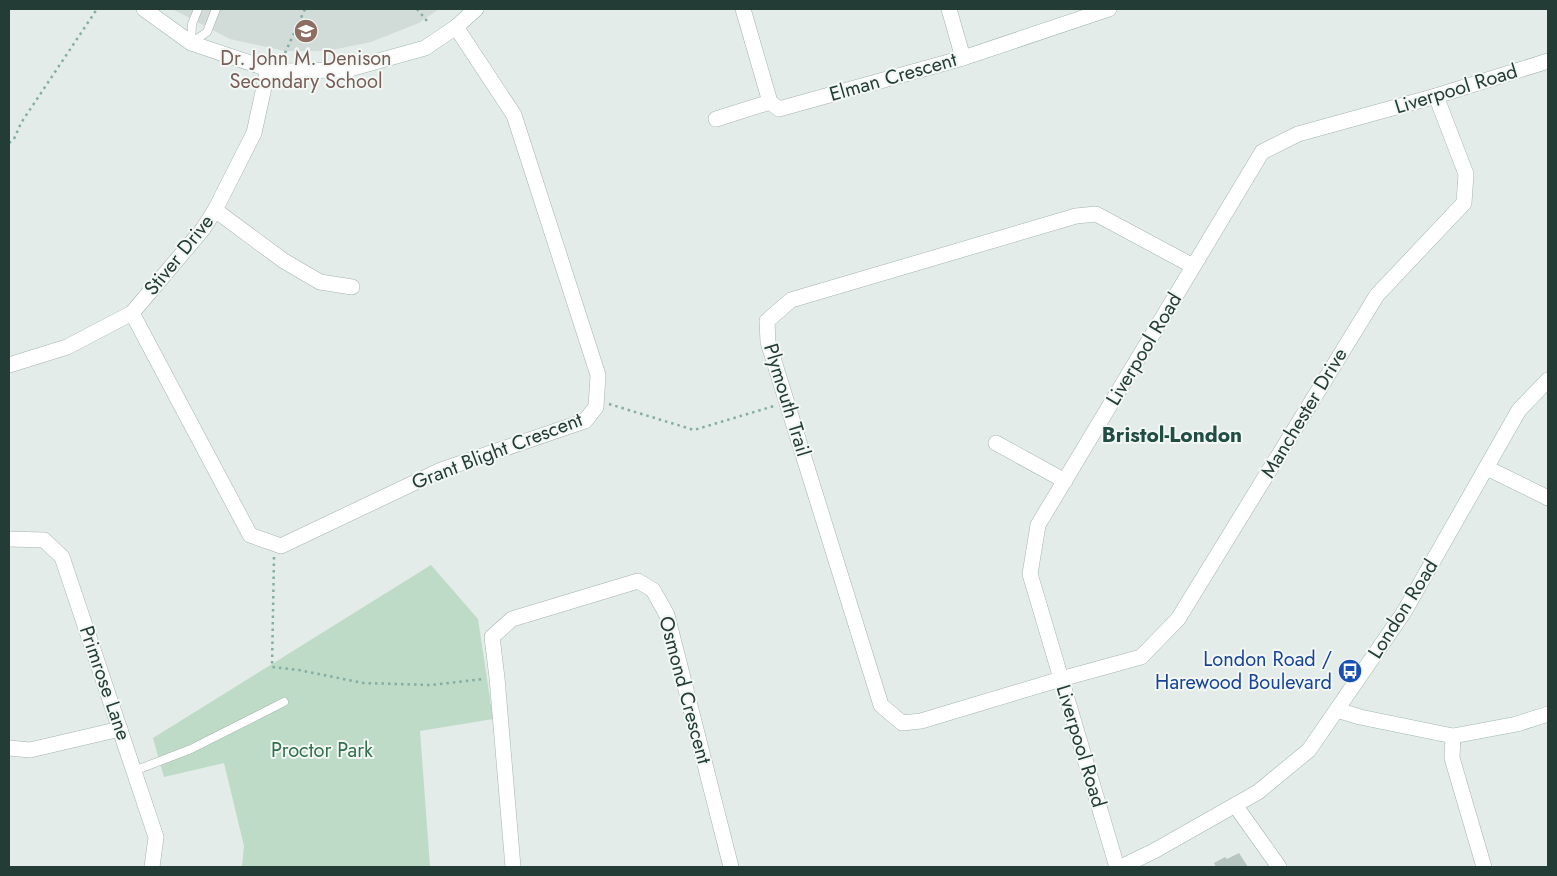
<svg xmlns="http://www.w3.org/2000/svg" width="1557" height="876" viewBox="0 0 1557 876" font-family="Jost,sans-serif">
<style>
.built{fill:#d1dbd7}
.green{fill:#bddbc6}
.building{fill:#b8c6c1}
.lines{fill:none;stroke-linecap:round;stroke-linejoin:round}
.lane-casing{stroke:#a6b4af;stroke-width:9}
.street-casing{stroke:#a6b4af;stroke-width:16}
.secondary-casing{stroke:#a2b7b0;stroke-width:16}
.path{stroke:#85ada1;stroke-width:2.5;stroke-dasharray:2.5 4;stroke-linecap:butt}
.lane{stroke:#fff;stroke-width:8}
.street{stroke:#fff;stroke-width:15}
.secondary{stroke:#fff;stroke-width:15}
.labels{text-anchor:middle;dominant-baseline:central;stroke-width:4;stroke-linejoin:round;paint-order:stroke}
.education-label{font-size:20px;fill:#785e54;stroke:#f3f8f6}
.street-label{font-size:20px;fill:#243c36;stroke:#f3f8f6}
.transit-label{font-size:20px;fill:#164399;stroke:#f3f8f6;text-anchor:end}
.park-label{font-size:20px;fill:#30704a;stroke:#f3f8f6}
.neighbourhood-label{font-size:21px;font-weight:bold;fill:#214d42;stroke:#f3f8f6}
</style>
<rect width="100%" height="100%" fill="#e3ece8"/>
<path class="built" d="M 172,9 L 439,9 L 419,23 L 371,42 L 327,51 L 285,51 L 230,39 Z"/>
<path class="green" d="M 431,565 L 478,619 L 493,719 L 420,731 L 430,867 L 242,867 L 244,846 L 224,763 L 164,777 L 153,738 Z"/>
<path class="building" d="M 1239,853 L 1248,867 L 1216,867 L 1214,863 L 1225,857 L 1227,859 Z"/>
<g class="lines">
<g class="lane-casing">
<g id="lane">
<path d="M 191,43 L 207,32 L 216,9"/>
<path d="M 191,43 L 192,24 L 198,9"/>
<path d="M 134,771 L 191,749 L 284,702"/>
</g>
</g>
<g class="street-casing">
<g id="street">
<path d="M 743,9 L 770,102 L 779,109 L 963,58 L 1109,9"/>
<path d="M 949,9 L 963,58"/>
<path d="M 716,119 L 770,102"/>
<path d="M 215,210 L 284,261 L 320,282 L 352,287"/>
<path d="M 1193,266 L 1096,214 L 1076,216 L 791,300 L 767,321 L 768,342 L 881,705 L 902,723 L 921,721 L 1061,679 L 1141,657 L 1178,619 L 1377,295 L 1464,203 L 1466,174 L 1436,96"/>
<path d="M 132,313 L 250,535 L 281,546 L 441,470 L 585,421 L 596,407 L 598,375 L 514,115 L 456,27"/>
<path d="M 9,365 L 67,347 L 132,313 L 203,229 L 215,210 L 254,133 L 268,69"/>
<path d="M 996,443 L 1065,481"/>
<path d="M 1487,468 L 1548,498"/>
<path d="M 9,539 L 44,540 L 62,557 L 156,837 L 152,867"/>
<path d="M 1453,736 L 1452,758 L 1484,867"/>
<path d="M 9,748 L 30,750 L 120,729"/>
<path d="M 1235,805 L 1279,867"/>
<path d="M 513,867 L 497,678 L 492,637 L 512,619 L 638,581 L 653,590 L 667,615 L 731,867"/>
<path d="M 1117,867 L 1030,574 L 1038,525 L 1262,152 L 1298,134 L 1436,96 L 1548,61"/>
</g>
</g>
<g class="secondary-casing">
<g id="secondary">
<path d="M 144,9 L 191,43 L 268,69 L 282,71 L 346,70 L 425,48 L 456,27 L 476,9"/>
<path d="M 1337,710 L 1360,717 L 1453,736 L 1517,724 L 1548,714"/>
<path d="M 1121,867 L 1154,851 L 1258,792 L 1309,750 L 1404,612 L 1519,410 L 1548,380"/>
</g>
</g>
<g class="path">
<path d="M 417,9 L 427,21"/>
<path d="M 285,53 L 305,9"/>
<path d="M 9,143 L 14,139 L 21,123 L 97,9"/>
<path d="M 609,404 L 694,430 L 774,406"/>
<path d="M 274,557 L 272,667 L 299,670 L 363,683 L 431,685 L 484,679"/>
</g>
<use href="#lane" class="lane"/>
<use href="#street" class="street"/>
<use href="#secondary" class="secondary"/>
</g>
<defs>
<g id="school-disc" transform="scale(1.25)"><circle r="9.5" fill="#8d6e63" stroke="#f3f8f6"/><path d="M0-5L7-2L0 1L-7-2ZM-4 1L0 2.5L4 1V4Q0 6-4 4Z" fill="#fff"/></g>
<g id="bus-disc" transform="scale(1.25)"><circle r="9.5" fill="#1a4fb4" stroke="#f3f8f6"/><path d="M-5-6H5V4H4V6H2V4H-2V6H-4V4H-5ZM-3.5-4V0h7V-4ZM-3.5 1.2v1.5H-2V1.2ZM2 1.2v1.5H3.5V1.2Z" fill="#fff"/></g>
</defs>
<g fill-rule="evenodd">
<use href="#school-disc" x="306" y="31"/>
<use href="#bus-disc" x="1350" y="671"/>
</g>
<g class="labels">
<g class="education-label">
<text x="306" y="58">Dr. John M. Denison<tspan x="306" dy="23">Secondary School</tspan></text>
</g>
<g class="street-label">
<text transform="translate(893 77) rotate(-16)">Elman Crescent</text>
<text transform="translate(1456 89) rotate(-17)">Liverpool Road</text>
<text transform="translate(179 255) rotate(-51)">Stiver Drive</text>
<text transform="translate(1144 349) rotate(-59)">Liverpool Road</text>
<text transform="translate(787 400) rotate(73)">Plymouth Trail</text>
<text transform="translate(1304 413) rotate(-59)">Manchester Drive</text>
<text transform="translate(497 451) rotate(-21)">Grant Blight Crescent</text>
<text transform="translate(1403 609) rotate(-58)">London Road</text>
<text transform="translate(105 683) rotate(71)">Primrose Lane</text>
<text transform="translate(685 690) rotate(75)">Osmond Crescent</text>
<text transform="translate(1081 746) rotate(73)">Liverpool Road</text>
</g>
<g class="transit-label">
<text x="1332" y="659">London Road /<tspan x="1332" dy="23">Harewood Boulevard</tspan></text>
</g>
<g class="park-label">
<text x="322" y="750">Proctor Park</text>
</g>
<g class="neighbourhood-label">
<text x="1172" y="435">Bristol-London</text>
</g>
</g>
<rect width="1557" height="876" fill="none" stroke="#243c36" stroke-width="20"/>
</svg>
